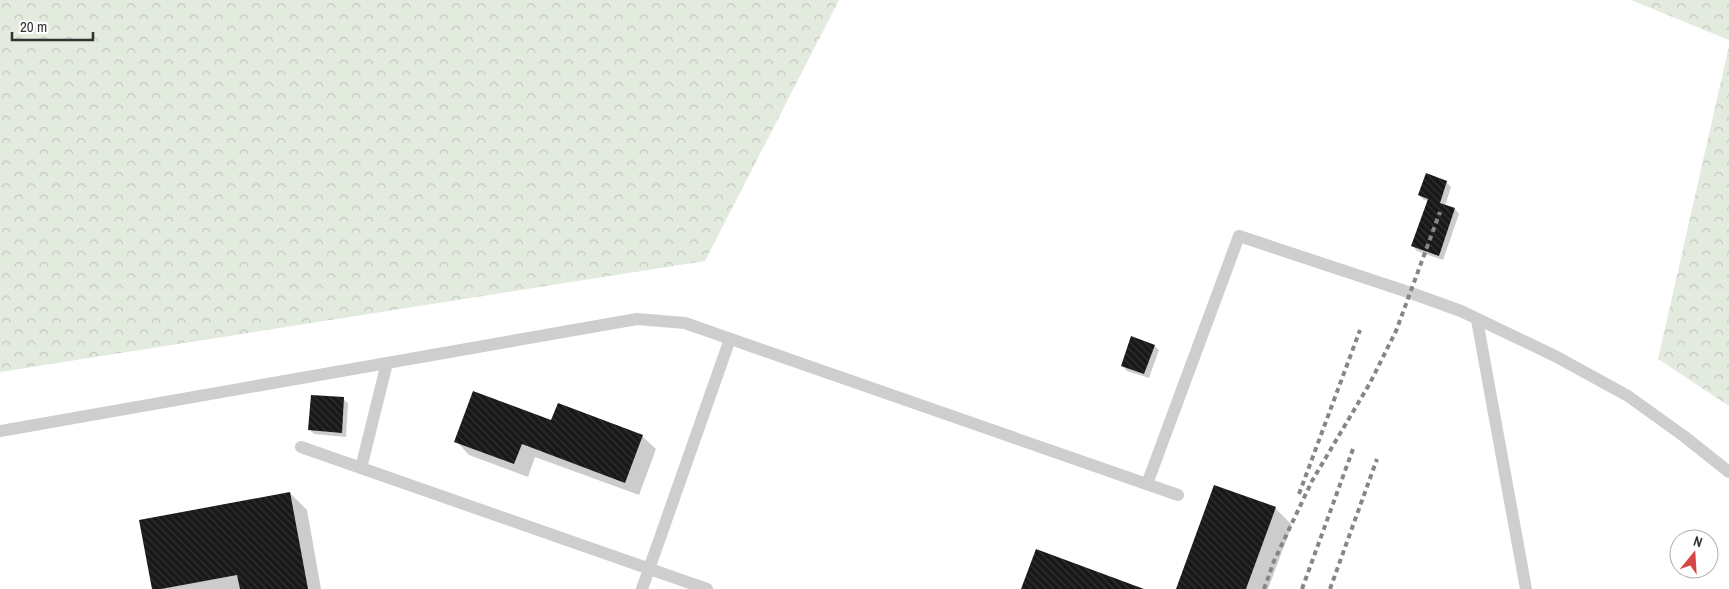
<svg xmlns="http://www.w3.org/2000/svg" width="1729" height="589" viewBox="0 0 1729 589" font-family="'Archivo Narrow',sans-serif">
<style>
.forest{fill:url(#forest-crowns)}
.shadow{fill:#0003}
.building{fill:url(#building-back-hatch)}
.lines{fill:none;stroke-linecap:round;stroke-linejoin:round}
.lane{stroke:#cecece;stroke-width:12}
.rail{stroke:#868686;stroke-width:4;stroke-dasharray:5 4;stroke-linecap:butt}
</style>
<defs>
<pattern id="forest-crowns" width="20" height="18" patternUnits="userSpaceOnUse" patternTransform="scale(1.25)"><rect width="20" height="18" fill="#e3eade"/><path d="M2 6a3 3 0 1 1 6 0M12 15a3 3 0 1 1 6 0" fill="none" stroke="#c3c9bf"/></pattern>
<pattern id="building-back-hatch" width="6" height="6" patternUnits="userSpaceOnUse" patternTransform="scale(1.25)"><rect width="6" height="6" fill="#181818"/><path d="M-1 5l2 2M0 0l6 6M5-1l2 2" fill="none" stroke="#313131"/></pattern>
</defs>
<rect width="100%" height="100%" fill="#fff"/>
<g class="forest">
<path d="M 0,0 L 839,0 L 705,261 L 0,372 Z"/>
<path d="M 1631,0 L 1729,0 L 1729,40 Z"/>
<path d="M 1729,46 L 1729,406 L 1658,359 Z"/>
</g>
<g class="shadow">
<path d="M 1446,182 L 1451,187 L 1445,206 L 1455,209 L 1459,214 L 1443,260 L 1417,251 L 1413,246 L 1429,201 L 1424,200 L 1419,195 Z"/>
<path d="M 1154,346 L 1159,350 L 1149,378 L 1127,371 L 1122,366 Z"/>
<path d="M 343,399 L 348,403 L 346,437 L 314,434 L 310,430 Z"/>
<path d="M 552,422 L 642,436 L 656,449 L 639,495 L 535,457 L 528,477 L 469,455 L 456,441 Z"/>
<path d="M 290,493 L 307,510 L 321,589 L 153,589 Z"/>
<path d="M 1275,508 L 1292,525 L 1268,589 L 1178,589 Z"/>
</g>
<g class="building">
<path d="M 1426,173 L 1447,181 L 1440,203 L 1455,208 L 1439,256 L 1411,246 L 1428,199 L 1418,195 Z"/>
<path d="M 1131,336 L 1155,345 L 1144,374 L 1121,366 Z"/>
<path d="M 473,391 L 551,420 L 558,403 L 643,435 L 625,483 L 522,444 L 514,464 L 454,442 Z"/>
<path d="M 311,395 L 344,397 L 342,433 L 308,430 Z"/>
<path d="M 1214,485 L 1276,507 L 1246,589 L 1176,589 Z"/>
<path d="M 290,492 L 308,589 L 240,589 L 237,575 L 161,589 L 152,589 L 139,520 Z"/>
<path d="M 1036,549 L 1144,589 L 1021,589 Z"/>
</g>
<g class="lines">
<g class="lane">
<path d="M 1477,320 L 1526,589"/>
<path d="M 0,431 L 637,319 L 685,323 L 1178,495"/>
<path d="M 301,447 L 707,589"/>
<path d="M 361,468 L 387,363"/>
<path d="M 1147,484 L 1239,236 L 1411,293 L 1461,311 L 1555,356 L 1628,396 L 1685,437 L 1729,472"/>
<path d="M 642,589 L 730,339"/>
</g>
<g class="rail">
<path d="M 1299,494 L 1360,330"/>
<path d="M 1264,589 L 1274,561 L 1312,481 L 1370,383 L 1396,331 L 1440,212"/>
<path d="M 1302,589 L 1353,449"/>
<path d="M 1330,589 L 1377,459"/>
</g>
</g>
<g transform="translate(1694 554) rotate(18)"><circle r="24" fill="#ffffff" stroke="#adadad"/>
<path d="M0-4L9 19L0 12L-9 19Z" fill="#d74645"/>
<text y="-8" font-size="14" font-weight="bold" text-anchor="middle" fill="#313131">N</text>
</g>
<path d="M12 32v8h81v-8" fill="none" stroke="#313131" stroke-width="2.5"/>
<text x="20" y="32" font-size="15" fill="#313131" stroke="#ffffff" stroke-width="4" paint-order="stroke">20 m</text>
</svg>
